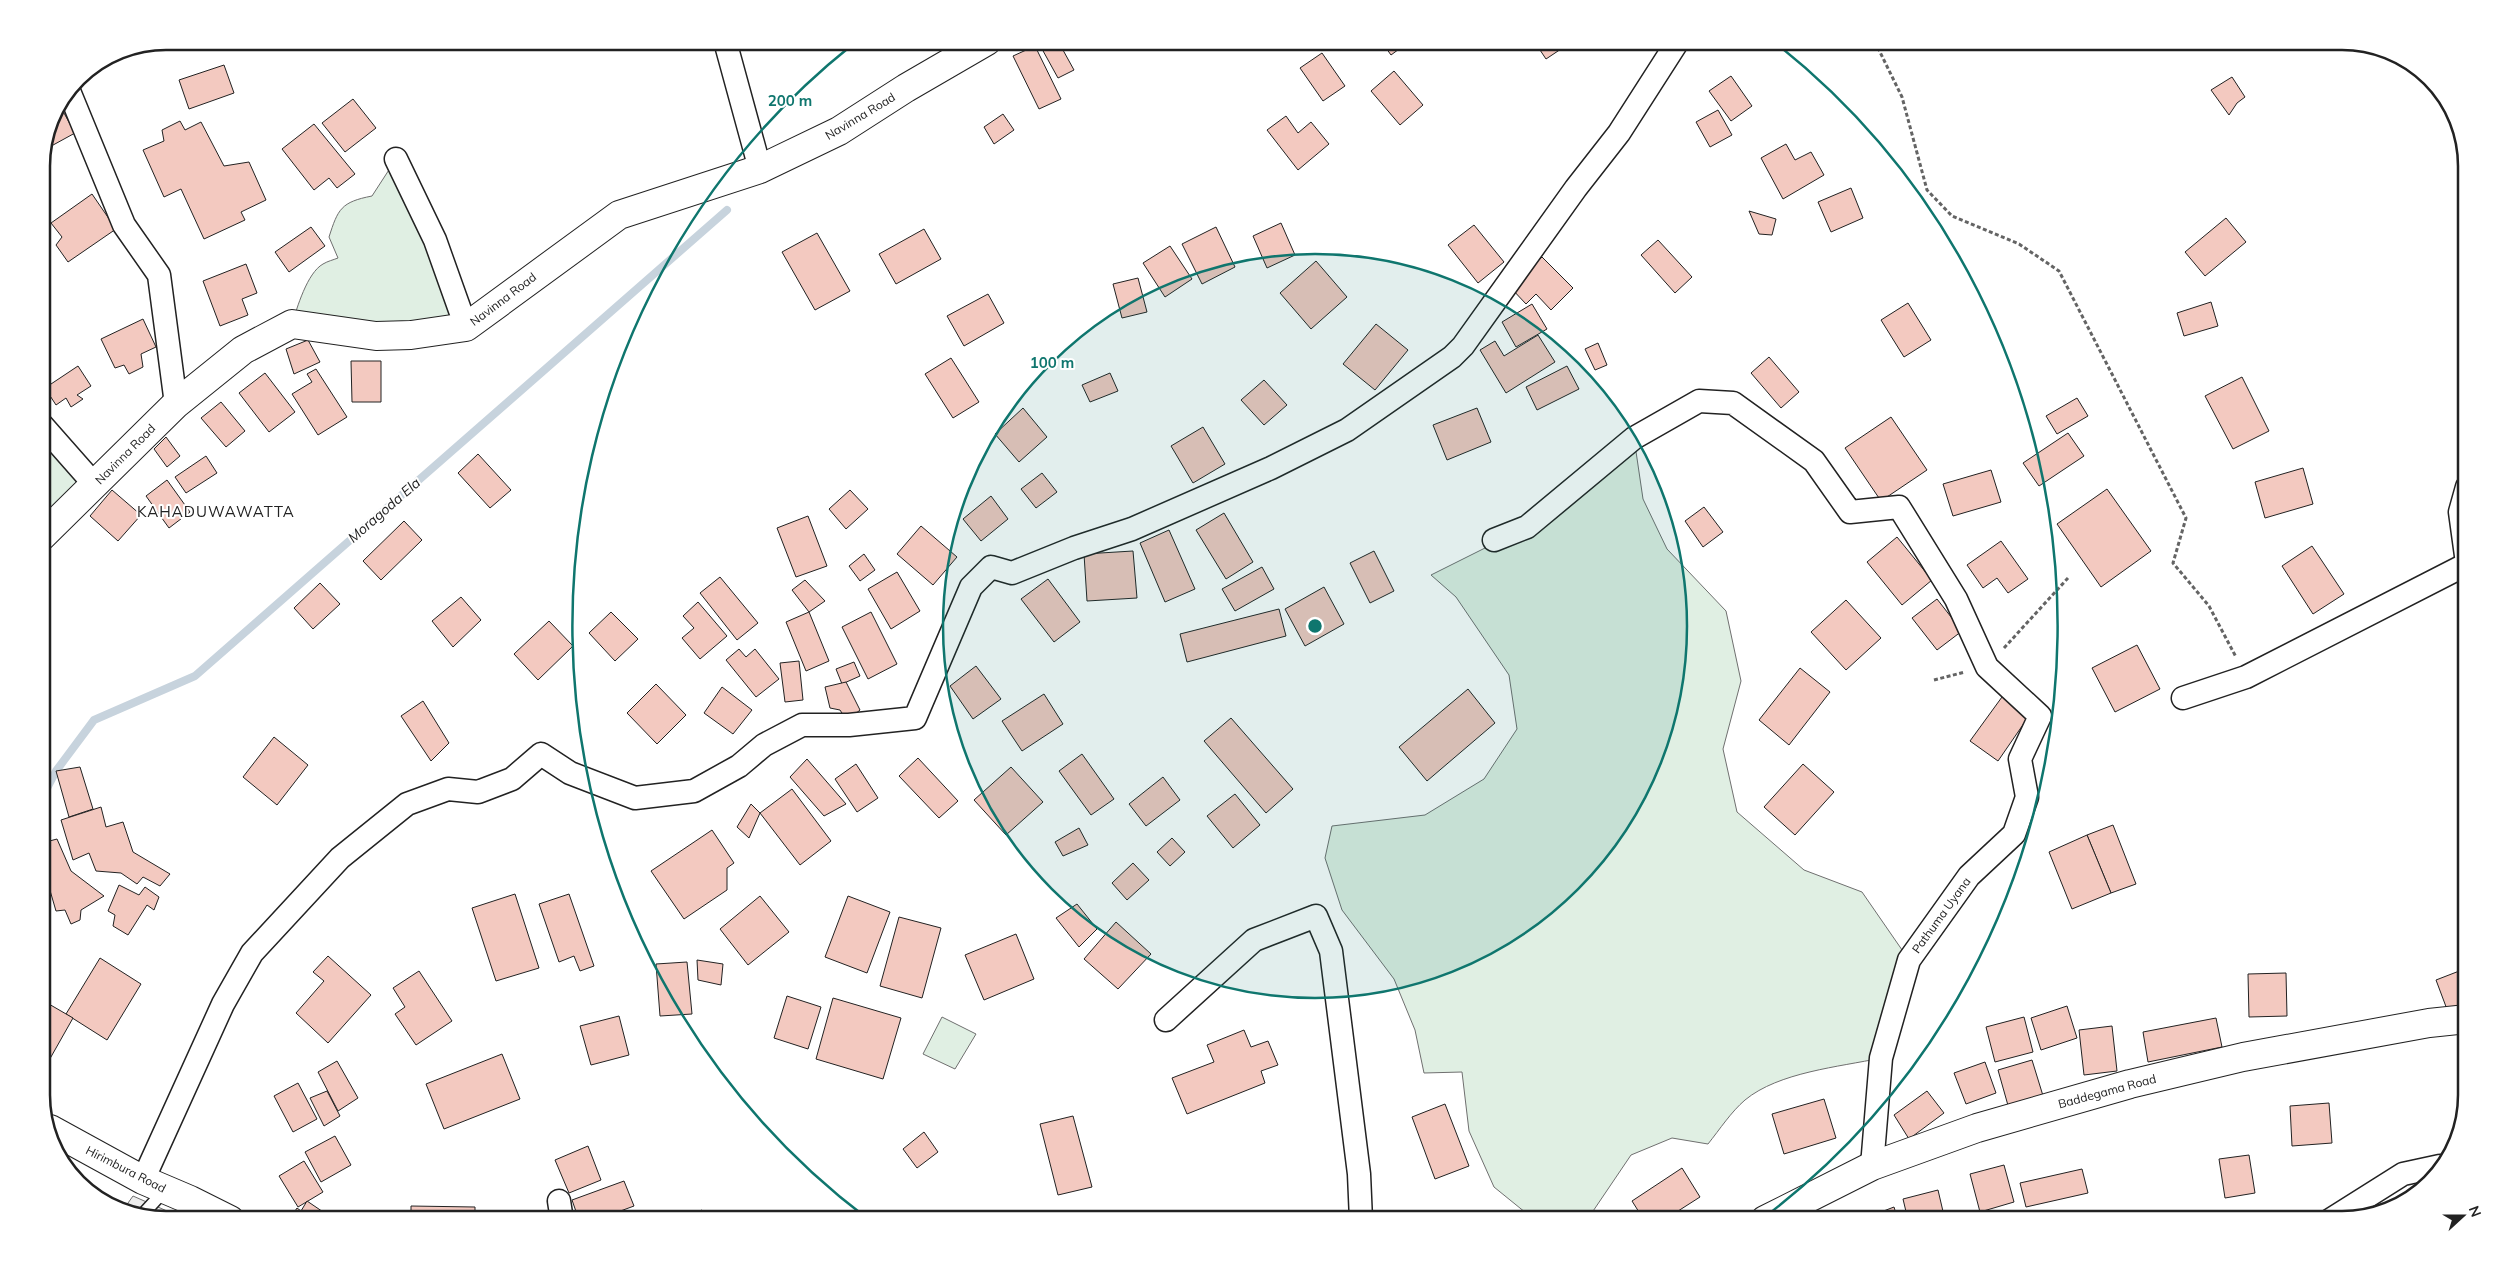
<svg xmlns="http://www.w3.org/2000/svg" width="2508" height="1261" viewBox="0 0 2508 1261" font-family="Mulish,sans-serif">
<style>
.green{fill:#e0efe3;stroke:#6f6f6f}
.parking{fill:#ededed;stroke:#6f6f6f}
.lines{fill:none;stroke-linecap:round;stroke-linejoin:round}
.stream{stroke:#c7d3dd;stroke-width:8}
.building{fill:#f3c9c0;stroke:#222}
.service-casing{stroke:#222;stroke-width:14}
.minor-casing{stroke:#222;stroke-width:25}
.tertiary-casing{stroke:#222;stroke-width:30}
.primary-casing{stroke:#222;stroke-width:30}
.path{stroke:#646464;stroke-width:3;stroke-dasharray:4 2.5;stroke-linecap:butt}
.service{stroke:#fff;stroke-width:11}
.minor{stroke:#fff;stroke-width:22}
.tertiary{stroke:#fff;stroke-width:28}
.primary{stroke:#fff;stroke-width:28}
.ring{fill:none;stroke:#0f766e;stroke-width:2.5}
.labels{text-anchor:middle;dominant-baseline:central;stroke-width:4;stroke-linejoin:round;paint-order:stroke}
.street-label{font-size:12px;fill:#222;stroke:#fff}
.water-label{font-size:14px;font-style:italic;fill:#222;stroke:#fff}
.quarter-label{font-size:15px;letter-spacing:1px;fill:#222;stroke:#fff}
.rim{fill:none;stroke:#222;stroke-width:2.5}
.centre{fill:#0f766e;stroke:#fff;stroke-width:2.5}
.ring-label{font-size:15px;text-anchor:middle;font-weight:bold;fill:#0f766e;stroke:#fff;stroke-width:4;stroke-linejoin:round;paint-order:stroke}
</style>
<rect width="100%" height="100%" fill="#fff"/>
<g class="green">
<path d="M 396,159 L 466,327 L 292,324 C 297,308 307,273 323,264 C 328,261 333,260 338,258 L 329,237 C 338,209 341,202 372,196 Z"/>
<path d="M 42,425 L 94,483 L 42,535 Z"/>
<path d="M 1634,438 L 1643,499 L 1667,549 L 1726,611 L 1741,681 L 1723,749 L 1737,812 L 1804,870 L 1862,892 L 1909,960 L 1881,1058 C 1839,1067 1779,1072 1745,1100 C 1731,1112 1720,1129 1708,1144 L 1672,1138 L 1631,1155 L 1587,1220 L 1531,1217 L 1494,1187 L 1469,1131 L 1462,1072 L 1424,1073 L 1415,1030 L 1394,979 L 1342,910 L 1325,858 L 1332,826 L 1425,815 L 1484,779 L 1517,729 L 1509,675 L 1456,597 L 1431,575 L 1527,527 Z"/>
<path d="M 942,1017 L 976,1034 L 955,1069 L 923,1054 Z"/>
</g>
<path class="parking" d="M 133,1196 L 167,1211 L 161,1219 L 123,1210 Z"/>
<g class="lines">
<path class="stream" d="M 42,798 L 56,771 L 94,720 L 195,676 L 727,210"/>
</g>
<g class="building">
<path d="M 1058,41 L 1074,70 L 1058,78 L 1042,49 Z"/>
<path d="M 1381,41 L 1410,41 L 1391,55 Z"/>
<path d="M 1534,41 L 1573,41 L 1546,59 Z"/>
<path d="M 1035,46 L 1061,99 L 1039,109 L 1013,56 Z"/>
<path d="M 1322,53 L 1345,86 L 1323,101 L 1300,68 Z"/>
<path d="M 224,65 L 234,93 L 189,109 L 179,80 Z"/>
<path d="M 1394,71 L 1423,105 L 1400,125 L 1371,91 Z"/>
<path d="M 1731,76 L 1752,106 L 1731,121 L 1709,91 Z"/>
<path d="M 2232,77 L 2245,97 L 2237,103 L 2229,115 L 2211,90 Z"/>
<path d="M 353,99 L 376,128 L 345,152 L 322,123 Z"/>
<path d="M 59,104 L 75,133 L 44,150 L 54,111 Z"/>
<path d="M 1718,110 L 1732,135 L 1710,147 L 1696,122 Z"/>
<path d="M 1003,114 L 1014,130 L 994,144 L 984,127 Z"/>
<path d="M 1286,116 L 1298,133 L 1311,122 L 1329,144 L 1298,170 L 1267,130 Z"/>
<path d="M 180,121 L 185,130 L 201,122 L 224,166 L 249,162 L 266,200 L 241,212 L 245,220 L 204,239 L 181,189 L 164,197 L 143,150 L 164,141 L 162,130 Z"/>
<path d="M 314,124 L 355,174 L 337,188 L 329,178 L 314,190 L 282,149 Z"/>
<path d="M 1786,144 L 1795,160 L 1811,152 L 1824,175 L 1783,199 L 1761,158 Z"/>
<path d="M 1851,188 L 1863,218 L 1831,232 L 1818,202 Z"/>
<path d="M 92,194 L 116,229 L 68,262 L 56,245 L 62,237 L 51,223 Z"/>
<path d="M 1749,211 L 1776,219 L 1772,235 L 1759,234 Z"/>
<path d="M 2226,218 L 2246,242 L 2205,276 L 2185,252 Z"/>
<path d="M 1281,223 L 1295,255 L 1267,268 L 1253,236 Z"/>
<path d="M 1474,225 L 1504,262 L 1478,283 L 1448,245 Z"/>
<path d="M 311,227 L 325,246 L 289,272 L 275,252 Z"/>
<path d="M 1216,227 L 1235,267 L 1202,284 L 1182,244 Z"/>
<path d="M 924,229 L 941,259 L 896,284 L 879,254 Z"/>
<path d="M 817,233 L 850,291 L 815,310 L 782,252 Z"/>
<path d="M 1658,240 L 1692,277 L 1675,293 L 1641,255 Z"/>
<path d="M 1170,246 L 1192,279 L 1165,297 L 1143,263 Z"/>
<path d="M 1542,257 L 1573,288 L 1551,310 L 1536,294 L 1526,304 L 1511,288 Z"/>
<path d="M 1316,261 L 1347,297 L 1311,329 L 1280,293 Z"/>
<path d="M 246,264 L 257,293 L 242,299 L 248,315 L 220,326 L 203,281 Z"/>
<path d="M 1138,278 L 1147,312 L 1122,318 L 1113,284 Z"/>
<path d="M 988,294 L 1004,323 L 964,346 L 947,316 Z"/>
<path d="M 2211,302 L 2218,326 L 2184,336 L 2177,313 Z"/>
<path d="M 1908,303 L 1931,340 L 1904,357 L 1881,320 Z"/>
<path d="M 1532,304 L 1547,329 L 1516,347 L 1502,322 Z"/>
<path d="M 143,319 L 156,347 L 141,354 L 143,367 L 129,374 L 124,365 L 115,368 L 101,339 Z"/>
<path d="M 1376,324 L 1408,350 L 1375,390 L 1343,364 Z"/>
<path d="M 1538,335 L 1555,362 L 1506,393 L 1480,350 L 1495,341 L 1504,356 Z"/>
<path d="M 308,340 L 320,362 L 294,374 L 286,349 Z"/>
<path d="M 1598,343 L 1607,365 L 1595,370 L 1585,349 Z"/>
<path d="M 1769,357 L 1799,392 L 1781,408 L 1751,373 Z"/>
<path d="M 951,358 L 979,402 L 953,418 L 925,374 Z"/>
<path d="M 351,361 L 381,361 L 381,402 L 352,402 Z"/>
<path d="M 78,366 L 91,386 L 77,395 L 83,399 L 71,407 L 66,398 L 56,405 L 45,388 Z"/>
<path d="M 1567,366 L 1579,389 L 1537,410 L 1526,387 Z"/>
<path d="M 316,369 L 347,417 L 318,435 L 292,394 L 312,382 L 307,374 Z"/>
<path d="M 265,373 L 295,412 L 269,432 L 239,393 Z"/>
<path d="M 1110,373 L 1118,391 L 1090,402 L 1082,385 Z"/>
<path d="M 2242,377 L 2269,431 L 2233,449 L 2205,396 Z"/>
<path d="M 1264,380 L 1287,405 L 1264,425 L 1241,400 Z"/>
<path d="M 2077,398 L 2088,416 L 2057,434 L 2046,416 Z"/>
<path d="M 221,402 L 245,431 L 226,447 L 201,418 Z"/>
<path d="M 1023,408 L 1047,437 L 1019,462 L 995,434 Z"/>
<path d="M 1477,408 L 1491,442 L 1447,460 L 1433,425 Z"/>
<path d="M 1891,417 L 1927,470 L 1881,501 L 1845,448 Z"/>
<path d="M 1203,427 L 1225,464 L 1193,483 L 1171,446 Z"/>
<path d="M 2068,433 L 2084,456 L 2039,486 L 2023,463 Z"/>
<path d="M 166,437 L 180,456 L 167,467 L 154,449 Z"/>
<path d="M 478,454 L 511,490 L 490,508 L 458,473 Z"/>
<path d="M 206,456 L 217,473 L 186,493 L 175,477 Z"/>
<path d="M 2303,468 L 2313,504 L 2265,518 L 2255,482 Z"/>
<path d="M 1991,470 L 2001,502 L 1953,516 L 1943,484 Z"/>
<path d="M 1042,473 L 1057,492 L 1036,508 L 1021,489 Z"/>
<path d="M 167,480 L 190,512 L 169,528 L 146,496 Z"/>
<path d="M 2107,489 L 2151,551 L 2101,587 L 2057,524 Z"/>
<path d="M 112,490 L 141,515 L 118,541 L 90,516 Z"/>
<path d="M 850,490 L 868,509 L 846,529 L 829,509 Z"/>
<path d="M 991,496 L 1008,519 L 981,541 L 963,519 Z"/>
<path d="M 1704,507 L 1723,532 L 1703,547 L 1685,521 Z"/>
<path d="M 1224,513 L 1253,562 L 1226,579 L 1196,530 Z"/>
<path d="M 808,516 L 827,566 L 796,577 L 777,528 Z"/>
<path d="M 404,521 L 422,540 L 381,580 L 363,561 Z"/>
<path d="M 921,526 L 957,557 L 933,585 L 897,554 Z"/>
<path d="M 1169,530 L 1195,589 L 1165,602 L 1140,543 Z"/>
<path d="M 1897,537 L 1932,580 L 1902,605 L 1867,562 Z"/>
<path d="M 2001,541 L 2028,579 L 2008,593 L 1997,578 L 1983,588 L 1967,565 Z"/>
<path d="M 2312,546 L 2344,594 L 2313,614 L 2282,566 Z"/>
<path d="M 1133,551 L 1137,598 L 1087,601 L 1084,554 Z"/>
<path d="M 1374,551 L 1394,591 L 1370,603 L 1350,563 Z"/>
<path d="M 864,554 L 875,570 L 860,581 L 849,566 Z"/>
<path d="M 1262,567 L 1274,589 L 1235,611 L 1222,589 Z"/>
<path d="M 897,572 L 920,611 L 891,629 L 868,589 Z"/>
<path d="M 720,577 L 758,623 L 737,640 L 700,593 Z"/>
<path d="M 1048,579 L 1080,622 L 1054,642 L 1021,599 Z"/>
<path d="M 805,580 L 825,601 L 809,612 L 792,590 Z"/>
<path d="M 320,583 L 340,604 L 313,629 L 294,608 Z"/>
<path d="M 1324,587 L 1344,624 L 1305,646 L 1285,609 Z"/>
<path d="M 461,597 L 481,620 L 453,647 L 432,621 Z"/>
<path d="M 1937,599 L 1962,631 L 1937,650 L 1912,618 Z"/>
<path d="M 1846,600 L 1881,638 L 1846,670 L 1811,632 Z"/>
<path d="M 698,602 L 727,636 L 700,659 L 682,638 L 694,628 L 683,616 Z"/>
<path d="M 1279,609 L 1286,636 L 1187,662 L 1180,634 Z"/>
<path d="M 611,612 L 638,639 L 615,661 L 589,633 Z"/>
<path d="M 809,612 L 829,661 L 806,671 L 786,622 Z"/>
<path d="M 871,612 L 897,664 L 868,679 L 842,627 Z"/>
<path d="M 549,621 L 573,646 L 538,680 L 514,654 Z"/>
<path d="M 2137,645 L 2160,689 L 2115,712 L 2092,668 Z"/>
<path d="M 739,649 L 746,657 L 755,649 L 779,679 L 756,697 L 726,660 Z"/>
<path d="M 799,661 L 803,700 L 785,702 L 780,663 Z"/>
<path d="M 854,662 L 860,676 L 842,684 L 836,669 Z"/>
<path d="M 976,666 L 1001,699 L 973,719 L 950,686 Z"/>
<path d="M 1800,668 L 1830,692 L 1789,745 L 1759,720 Z"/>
<path d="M 846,682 L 860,710 L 847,721 L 840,710 L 830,708 L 825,687 Z"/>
<path d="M 656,684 L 686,715 L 657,744 L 627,713 Z"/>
<path d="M 722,687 L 752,710 L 733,734 L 704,713 Z"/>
<path d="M 1468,689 L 1495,723 L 1427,781 L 1399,747 Z"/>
<path d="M 1044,694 L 1063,724 L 1022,751 L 1002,721 Z"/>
<path d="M 2002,697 L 2029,716 L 1998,761 L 1970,741 Z"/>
<path d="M 423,701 L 449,743 L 431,761 L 401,716 Z"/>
<path d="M 1231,718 L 1293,789 L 1266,813 L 1204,741 Z"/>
<path d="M 274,737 L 308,765 L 277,805 L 243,777 Z"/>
<path d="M 1082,754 L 1114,799 L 1091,815 L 1059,771 Z"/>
<path d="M 918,758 L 958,801 L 939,818 L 899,776 Z"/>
<path d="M 807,759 L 846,804 L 824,816 L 790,777 Z"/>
<path d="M 856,764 L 878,798 L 857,812 L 835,779 Z"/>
<path d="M 1803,764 L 1834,792 L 1795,835 L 1764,807 Z"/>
<path d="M 80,767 L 93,809 L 69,817 L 56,771 Z"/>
<path d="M 1011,767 L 1043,802 L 1006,835 L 974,800 Z"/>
<path d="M 1163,777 L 1180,800 L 1146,826 L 1129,804 Z"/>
<path d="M 792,789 L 831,841 L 800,865 L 760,813 Z"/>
<path d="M 1235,794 L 1260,825 L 1233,848 L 1207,816 Z"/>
<path d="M 751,804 L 760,813 L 749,838 L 737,827 Z"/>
<path d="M 101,807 L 106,827 L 123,822 L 133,852 L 170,874 L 160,886 L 143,877 L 137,884 L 121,873 L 96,871 L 89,853 L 73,860 L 61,820 Z"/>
<path d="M 2113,825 L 2136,884 L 2111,893 L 2087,835 Z"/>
<path d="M 1079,828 L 1088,845 L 1063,856 L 1055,842 Z"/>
<path d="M 712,830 L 734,863 L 727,868 L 727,890 L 684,919 L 651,871 Z"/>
<path d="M 2087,835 L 2111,893 L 2072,909 L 2049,852 Z"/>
<path d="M 1172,838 L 1185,852 L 1170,866 L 1157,852 Z"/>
<path d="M 57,839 L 71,871 L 104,896 L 81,910 L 80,920 L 71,924 L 65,910 L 56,911 L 49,887 L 42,891 L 42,843 Z"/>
<path d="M 1133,863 L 1149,880 L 1127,900 L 1112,883 Z"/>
<path d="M 119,885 L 139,895 L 145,887 L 159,897 L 154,910 L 147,905 L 128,935 L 113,926 L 115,915 L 108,911 Z"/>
<path d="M 515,894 L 539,968 L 496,981 L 472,908 Z"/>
<path d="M 569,894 L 594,966 L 580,971 L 574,956 L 559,962 L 539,904 Z"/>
<path d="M 760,896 L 789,932 L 748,965 L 720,929 Z"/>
<path d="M 848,896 L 890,912 L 867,973 L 825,957 Z"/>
<path d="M 1077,904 L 1097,929 L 1079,947 L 1056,918 Z"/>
<path d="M 899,917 L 941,928 L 922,998 L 880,986 Z"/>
<path d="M 1116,922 L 1151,954 L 1118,989 L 1084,959 Z"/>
<path d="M 1016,934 L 1034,979 L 984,1000 L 965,955 Z"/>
<path d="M 328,956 L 371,995 L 328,1043 L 296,1013 L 324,981 L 313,972 Z"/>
<path d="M 100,958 L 141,984 L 107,1040 L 66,1014 Z"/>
<path d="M 697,960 L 723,964 L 721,985 L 698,980 Z"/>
<path d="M 687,962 L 692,1014 L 660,1016 L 656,964 Z"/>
<path d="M 2467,968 L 2467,1004 L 2448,1012 L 2436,980 Z"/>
<path d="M 419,971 L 452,1021 L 416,1045 L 395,1014 L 405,1007 L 393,988 Z"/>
<path d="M 2286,973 L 2287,1016 L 2249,1017 L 2248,974 Z"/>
<path d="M 787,996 L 821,1007 L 808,1049 L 774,1038 Z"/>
<path d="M 833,998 L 901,1018 L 883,1079 L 816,1059 Z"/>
<path d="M 42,1000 L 73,1018 L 43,1071 L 42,1070 Z"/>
<path d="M 2067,1006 L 2077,1038 L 2041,1050 L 2031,1018 Z"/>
<path d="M 619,1016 L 629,1055 L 591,1065 L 580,1026 Z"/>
<path d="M 2024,1017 L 2033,1052 L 1995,1062 L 1986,1027 Z"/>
<path d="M 2216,1018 L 2222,1047 L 2148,1062 L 2143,1032 Z"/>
<path d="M 2112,1026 L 2117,1071 L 2084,1075 L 2079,1030 Z"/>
<path d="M 1244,1030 L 1251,1047 L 1268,1041 L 1278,1065 L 1261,1071 L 1265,1083 L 1187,1114 L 1172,1078 L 1214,1062 L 1207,1045 Z"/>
<path d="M 502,1054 L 520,1099 L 444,1129 L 426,1084 Z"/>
<path d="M 2032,1060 L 2044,1099 L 2009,1109 L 1998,1070 Z"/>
<path d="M 337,1061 L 358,1098 L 338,1111 L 318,1072 Z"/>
<path d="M 1985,1062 L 1996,1093 L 1966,1104 L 1954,1073 Z"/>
<path d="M 298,1083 L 317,1119 L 293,1132 L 274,1096 Z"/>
<path d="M 327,1091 L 340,1116 L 324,1126 L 310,1098 Z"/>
<path d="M 1927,1091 L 1944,1113 L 1909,1139 L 1894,1115 Z"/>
<path d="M 1824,1099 L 1836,1138 L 1784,1154 L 1772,1114 Z"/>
<path d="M 2329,1103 L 2332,1143 L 2292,1146 L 2290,1106 Z"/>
<path d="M 1445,1104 L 1469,1166 L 1435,1179 L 1412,1117 Z"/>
<path d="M 1073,1116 L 1092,1187 L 1058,1195 L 1040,1124 Z"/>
<path d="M 924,1132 L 938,1152 L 917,1168 L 903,1149 Z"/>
<path d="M 335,1136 L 351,1165 L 321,1182 L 305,1152 Z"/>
<path d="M 588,1146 L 601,1180 L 569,1193 L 555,1160 Z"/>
<path d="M 2249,1155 L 2255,1193 L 2225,1198 L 2219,1159 Z"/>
<path d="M 304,1161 L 323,1192 L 298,1207 L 279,1176 Z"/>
<path d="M 2004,1165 L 2014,1202 L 1980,1212 L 1970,1174 Z"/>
<path d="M 1682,1168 L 1700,1197 L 1664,1220 L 1644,1220 L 1632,1201 Z"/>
<path d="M 2082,1169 L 2088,1193 L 2026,1207 L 2020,1183 Z"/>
<path d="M 624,1181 L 634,1206 L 596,1220 L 579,1220 L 572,1200 Z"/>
<path d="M 1938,1190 L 1945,1220 L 1908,1220 L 1903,1199 Z"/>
<path d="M 307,1201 L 335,1220 L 289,1220 L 297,1208 L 301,1211 Z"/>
<path d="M 411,1206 L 475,1207 L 475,1220 L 411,1220 Z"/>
<path d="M 1894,1207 L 1898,1220 L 1860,1220 Z"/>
<path d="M 702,1210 L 705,1220 L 677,1220 Z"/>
</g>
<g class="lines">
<g class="service-casing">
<path id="service" d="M 143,1214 L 165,1190"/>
</g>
<g class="minor-casing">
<g id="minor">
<path d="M 725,41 L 760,169"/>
<path d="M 69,91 L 124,225 L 159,275 L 176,404"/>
<path d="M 396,159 L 435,240 L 466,327"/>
<path d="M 42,425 L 94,484"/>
<path d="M 2467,487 L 2460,512 L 2467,563"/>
<path d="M 1494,540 L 1527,527 L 1634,438 L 1699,401 L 1733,403 L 1814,461 L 1850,512 L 1899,507 L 1956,599 L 1987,667 L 2040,716 L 2020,759 L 2027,797 L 2014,834 L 1969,876 L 1909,960 L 1881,1058 L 1872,1166"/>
<path d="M 2183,698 L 2246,677 L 2467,564"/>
<path d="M 1166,1020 L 1254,940 L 1316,916 L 1331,951 L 1359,1174 L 1361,1220"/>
<path d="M 143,1180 L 223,1004 L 252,953 L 340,858 L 407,804 L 448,789 L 478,792 L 512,779 L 541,754 L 570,773 L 635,798 L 694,791 L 739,766 L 764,745 L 802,725 L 849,725 L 915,718 L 971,587 L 991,567 L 1012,573 L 1074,548 L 1132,529 L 1271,468 L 1347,430 L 1452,357 L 1463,346 L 1576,188 L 1619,133 L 1678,41"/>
<path d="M 559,1201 L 562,1220"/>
<path d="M 2330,1220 L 2403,1174 L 2440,1166"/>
</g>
</g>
<g class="tertiary-casing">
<path id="tertiary" d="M 42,536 L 176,404 L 243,350 L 292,324 L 376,336 L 411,335 L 466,327 L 619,215 L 760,169 L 839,131 L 906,88 L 987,41"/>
</g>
<g class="primary-casing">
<g id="primary">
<path d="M 50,1129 L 143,1180 L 190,1200 L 230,1220"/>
<path d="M 1765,1220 L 1872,1166 L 1977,1128 L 2130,1084 L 2243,1057 L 2429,1023 L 2467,1019"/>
</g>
</g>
<g class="path">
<path d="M 1866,41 L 1879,50 L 1902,97 L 1927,190 L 1952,216 L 2019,244 L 2059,271 L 2186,518 L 2173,563 L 2209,606 L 2236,657"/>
<path d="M 2004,648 L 2068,578"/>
<path d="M 1934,680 L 1965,672"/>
</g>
<use href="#service" class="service"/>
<use href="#minor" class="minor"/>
<use href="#tertiary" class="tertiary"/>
<use href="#primary" class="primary"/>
</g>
<circle cx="1315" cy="626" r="372" fill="#0f766e" fill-opacity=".12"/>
<g class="ring">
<circle cx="1315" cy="626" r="372"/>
<path d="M868 1219A743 743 0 0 1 852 45M1778 45A743 743 0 0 1 1762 1219"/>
</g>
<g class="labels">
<g class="street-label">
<text transform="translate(860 116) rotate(-31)">Navinna Road</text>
<text transform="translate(503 299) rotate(-37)">Navinna Road</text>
<text transform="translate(125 454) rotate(-45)">Navinna Road</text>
<text transform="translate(1941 915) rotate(-54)">Pathuma Uyana</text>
<text transform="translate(2107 1091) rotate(-15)">Baddegama Road</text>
<text transform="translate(126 1169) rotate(27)">Hirimbura Road</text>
</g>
<g class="water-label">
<text transform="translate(384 510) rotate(-41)">Moragoda Ela</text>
</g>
<g class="quarter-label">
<text x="216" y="511">KAHADUWAWATTA</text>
</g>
</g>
<path d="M0 0H2508V1261H0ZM166 50H2342A116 116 0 0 1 2458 166V1095A116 116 0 0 1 2342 1211H166A116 116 0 0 1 50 1095V166A116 116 0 0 1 166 50Z" fill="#fff" fill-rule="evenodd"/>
<path class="rim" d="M166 50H2342A116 116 0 0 1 2458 166V1095A116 116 0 0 1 2342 1211H166A116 116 0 0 1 50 1095V166A116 116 0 0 1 166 50Z"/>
<circle cx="1315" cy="626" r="8" class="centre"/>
<g class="ring-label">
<text x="790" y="106">200 m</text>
<text x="1052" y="368">100 m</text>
</g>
<g transform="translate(2463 1216) rotate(69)" stroke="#ffffff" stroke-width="4" paint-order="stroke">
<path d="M0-4L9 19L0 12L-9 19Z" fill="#222222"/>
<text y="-8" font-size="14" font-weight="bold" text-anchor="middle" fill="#222222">N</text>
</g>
</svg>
